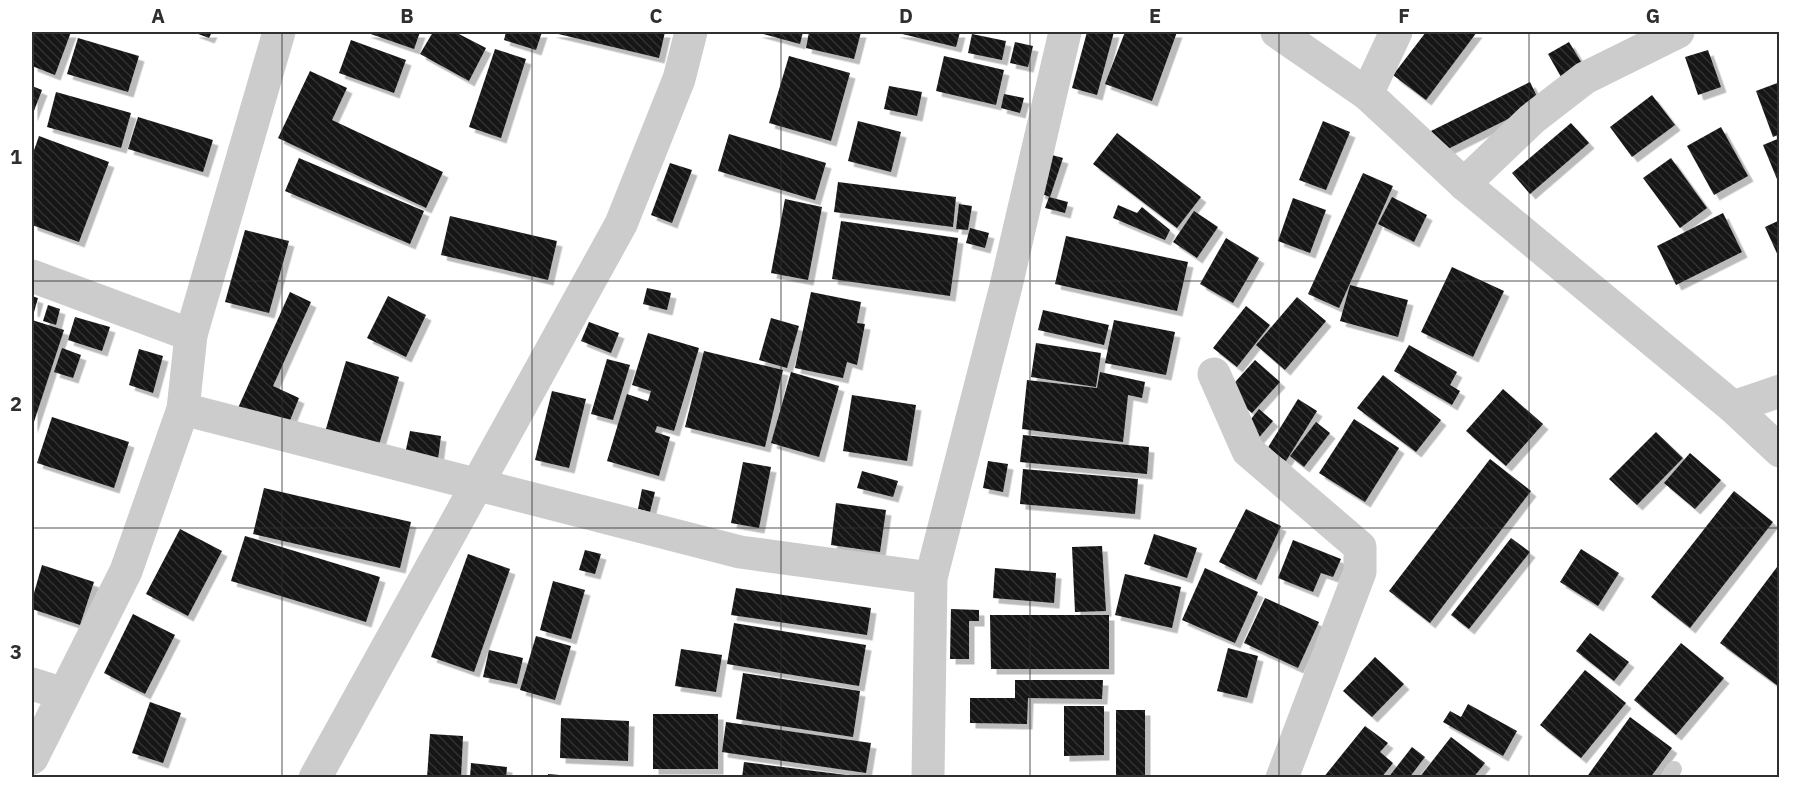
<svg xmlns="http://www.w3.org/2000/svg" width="1811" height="809" viewBox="0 0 1811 809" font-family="'IBM Plex Sans',sans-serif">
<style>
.building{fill:url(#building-back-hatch);filter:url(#shadow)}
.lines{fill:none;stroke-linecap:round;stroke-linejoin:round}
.lane{stroke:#ccc;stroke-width:16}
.street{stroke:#ccc;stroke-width:33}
.grid{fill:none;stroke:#2f2f2f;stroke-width:1.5;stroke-opacity:0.55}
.neatline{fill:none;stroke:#2f2f2f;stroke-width:2}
.grid-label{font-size:20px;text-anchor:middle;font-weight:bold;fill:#2f2f2f}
</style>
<defs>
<pattern id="building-back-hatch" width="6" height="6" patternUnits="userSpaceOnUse" patternTransform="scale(1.5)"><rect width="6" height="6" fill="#161616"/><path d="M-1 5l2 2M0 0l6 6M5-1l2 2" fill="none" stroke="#303030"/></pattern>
<filter id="shadow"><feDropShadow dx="5.5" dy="5.5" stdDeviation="0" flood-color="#0004"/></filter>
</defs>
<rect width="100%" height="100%" fill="#fff"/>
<g class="building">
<path d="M 32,32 L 71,32 L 55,75 L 32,66 Z"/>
<path d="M 193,32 L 212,32 L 209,38 Z"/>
<path d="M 365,32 L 420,32 L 414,49 Z"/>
<path d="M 433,32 L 455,32 L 486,48 L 469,81 L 420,54 Z"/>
<path d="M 506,32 L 542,32 L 536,50 L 504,40 Z"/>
<path d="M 550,32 L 665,32 L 659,58 Z"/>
<path d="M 756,32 L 803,32 L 800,44 Z"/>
<path d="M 809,32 L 861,32 L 854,59 L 806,48 Z"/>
<path d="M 894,32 L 960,32 L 956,47 Z"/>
<path d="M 1087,32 L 1114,32 L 1097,95 L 1072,88 Z"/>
<path d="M 1125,32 L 1177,32 L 1152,101 L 1105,84 Z"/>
<path d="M 1426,32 L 1477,32 L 1426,100 L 1393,75 Z"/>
<path d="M 972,34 L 1006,41 L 1002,60 L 968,53 Z"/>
<path d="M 78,38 L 139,56 L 128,92 L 67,74 Z"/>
<path d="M 351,40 L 406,60 L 394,93 L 339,73 Z"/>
<path d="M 1015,42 L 1033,46 L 1028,67 L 1010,63 Z"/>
<path d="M 1569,42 L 1583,65 L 1561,77 L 1548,54 Z"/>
<path d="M 495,49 L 526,59 L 501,138 L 469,127 Z"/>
<path d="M 1708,50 L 1721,87 L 1698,95 L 1685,57 Z"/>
<path d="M 789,56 L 850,73 L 831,141 L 769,123 Z"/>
<path d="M 944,56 L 1004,70 L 996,105 L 936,91 Z"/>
<path d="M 310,71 L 347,88 L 332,120 L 443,172 L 426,208 L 278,138 Z"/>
<path d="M 1530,82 L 1540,103 L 1442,152 L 1431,131 Z"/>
<path d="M 1780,82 L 1780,134 L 1773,137 L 1756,91 Z"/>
<path d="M 32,86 L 42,90 L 32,116 Z"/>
<path d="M 889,86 L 922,92 L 917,116 L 884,109 Z"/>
<path d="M 56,92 L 131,113 L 121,148 L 47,127 Z"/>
<path d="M 1004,94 L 1024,98 L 1020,113 L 1001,108 Z"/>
<path d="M 1652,95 L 1675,125 L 1632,157 L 1610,127 Z"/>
<path d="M 138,117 L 213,140 L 203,172 L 128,149 Z"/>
<path d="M 858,121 L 901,132 L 891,172 L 848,161 Z"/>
<path d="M 1323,121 L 1350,132 L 1326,190 L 1299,180 Z"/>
<path d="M 1571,123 L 1589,143 L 1530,194 L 1512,173 Z"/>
<path d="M 1721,127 L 1748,176 L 1714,195 L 1687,146 Z"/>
<path d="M 1117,133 L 1201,197 L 1177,228 L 1093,164 Z"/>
<path d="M 729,134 L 826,163 L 815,200 L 718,171 Z"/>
<path d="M 39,136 L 109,162 L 79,242 L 32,225 L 32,156 Z"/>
<path d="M 1780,138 L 1780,184 L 1779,184 L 1763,145 Z"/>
<path d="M 1052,155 L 1063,158 L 1050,197 L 1039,193 Z"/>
<path d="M 299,158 L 424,211 L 410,244 L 285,191 Z"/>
<path d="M 1671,158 L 1707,208 L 1680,228 L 1643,178 Z"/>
<path d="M 670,163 L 692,170 L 672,223 L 651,215 Z"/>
<path d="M 1363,173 L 1393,186 L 1339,308 L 1308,294 Z"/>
<path d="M 838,182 L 956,197 L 953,227 L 834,212 Z"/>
<path d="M 1049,197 L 1068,202 L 1065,213 L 1045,208 Z"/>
<path d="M 1392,197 L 1427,215 L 1414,242 L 1378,224 Z"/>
<path d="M 1293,198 L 1326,210 L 1310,253 L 1278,241 Z"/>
<path d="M 785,199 L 822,207 L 808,280 L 771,273 Z"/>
<path d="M 959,204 L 972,206 L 968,230 L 956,229 Z"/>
<path d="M 1118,205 L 1137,213 L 1142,207 L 1170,230 L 1165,240 L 1113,218 Z"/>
<path d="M 1194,211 L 1218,227 L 1197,258 L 1173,242 Z"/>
<path d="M 1723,213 L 1742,252 L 1676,285 L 1657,246 Z"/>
<path d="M 450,216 L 557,241 L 548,280 L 441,255 Z"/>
<path d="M 1780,220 L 1780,260 L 1765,227 Z"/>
<path d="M 841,221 L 958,238 L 950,296 L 832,279 Z"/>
<path d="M 970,228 L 989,233 L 985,248 L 966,243 Z"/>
<path d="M 245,230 L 289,241 L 269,313 L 225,302 Z"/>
<path d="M 1066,236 L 1188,262 L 1177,311 L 1055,284 Z"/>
<path d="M 1226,238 L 1259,258 L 1233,303 L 1200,284 Z"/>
<path d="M 1452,267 L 1504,291 L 1473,357 L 1421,332 Z"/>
<path d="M 1350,285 L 1408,300 L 1398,337 L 1340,321 Z"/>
<path d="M 647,288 L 671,293 L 667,310 L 643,304 Z"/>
<path d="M 290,292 L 311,302 L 273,386 L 299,398 L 289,423 L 238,408 Z"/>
<path d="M 811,292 L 861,302 L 857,323 L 865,324 L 857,365 L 847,362 L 843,378 L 795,368 Z"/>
<path d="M 32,296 L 38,298 L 34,312 L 32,311 Z"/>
<path d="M 388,296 L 426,315 L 406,357 L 367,338 Z"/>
<path d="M 1297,297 L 1326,321 L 1285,370 L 1256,345 Z"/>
<path d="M 48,305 L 60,309 L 56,325 L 43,321 Z"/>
<path d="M 1246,306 L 1270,325 L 1237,367 L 1213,348 Z"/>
<path d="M 1043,310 L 1109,325 L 1104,345 L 1038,330 Z"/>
<path d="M 75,317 L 110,327 L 102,351 L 68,340 Z"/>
<path d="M 771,318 L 799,326 L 787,368 L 759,360 Z"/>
<path d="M 32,320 L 64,330 L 32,428 Z"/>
<path d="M 1114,320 L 1175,332 L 1166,375 L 1105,363 Z"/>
<path d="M 589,322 L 619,333 L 611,353 L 581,341 Z"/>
<path d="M 648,333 L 699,348 L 674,431 L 657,426 L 655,432 L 670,437 L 659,476 L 607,461 L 627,394 L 648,401 L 651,391 L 632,385 Z"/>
<path d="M 1036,343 L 1101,353 L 1096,387 L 1031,377 Z"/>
<path d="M 1409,345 L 1457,372 L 1450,385 L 1460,391 L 1452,405 L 1394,371 Z"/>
<path d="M 62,348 L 81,355 L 73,378 L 54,372 Z"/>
<path d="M 139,349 L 163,356 L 153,393 L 129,385 Z"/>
<path d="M 704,351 L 783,370 L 765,447 L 685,427 Z"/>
<path d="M 607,359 L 630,365 L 613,420 L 591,414 Z"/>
<path d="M 1255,360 L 1280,382 L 1252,413 L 1227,391 Z"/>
<path d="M 346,361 L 399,377 L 378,448 L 325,432 Z"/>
<path d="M 791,372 L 839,386 L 819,457 L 771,443 Z"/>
<path d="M 1100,372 L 1145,382 L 1142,398 L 1128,395 L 1123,442 L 1022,429 L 1027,380 L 1097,388 Z"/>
<path d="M 1383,375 L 1441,420 L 1416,452 L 1357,408 Z"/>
<path d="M 1503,389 L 1543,424 L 1506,466 L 1466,431 Z"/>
<path d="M 552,391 L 586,399 L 569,468 L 535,460 Z"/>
<path d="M 852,395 L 916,405 L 907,461 L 843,451 Z"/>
<path d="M 1298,399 L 1317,411 L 1286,461 L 1267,449 Z"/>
<path d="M 1259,409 L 1273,421 L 1256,441 L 1243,429 Z"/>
<path d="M 52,417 L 129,442 L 114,488 L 37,463 Z"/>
<path d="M 1354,419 L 1399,448 L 1365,502 L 1319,473 Z"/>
<path d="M 1316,422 L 1330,433 L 1304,467 L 1290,456 Z"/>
<path d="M 410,431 L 441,436 L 438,459 L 405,454 Z"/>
<path d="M 1656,432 L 1683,458 L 1637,505 L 1609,479 Z"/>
<path d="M 1023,435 L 1149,447 L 1147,474 L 1020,462 Z"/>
<path d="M 1690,453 L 1721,480 L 1695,509 L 1664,483 Z"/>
<path d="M 1490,459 L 1531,491 L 1430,623 L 1389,591 Z"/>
<path d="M 988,461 L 1008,464 L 1003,492 L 983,488 Z"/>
<path d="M 743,462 L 771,467 L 759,528 L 731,523 Z"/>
<path d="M 1023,469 L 1138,479 L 1135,514 L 1020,504 Z"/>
<path d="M 862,471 L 898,481 L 893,497 L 857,488 Z"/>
<path d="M 264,488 L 411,522 L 400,568 L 253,534 Z"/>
<path d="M 642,489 L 655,492 L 650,512 L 638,509 Z"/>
<path d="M 1734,491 L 1773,522 L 1690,628 L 1651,597 Z"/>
<path d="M 836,503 L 886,510 L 880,552 L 831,545 Z"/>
<path d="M 1246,509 L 1281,526 L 1256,580 L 1219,562 Z"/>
<path d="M 180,529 L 222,551 L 188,616 L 146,594 Z"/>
<path d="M 1154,534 L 1197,548 L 1187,578 L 1144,564 Z"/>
<path d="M 245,536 L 380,577 L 366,622 L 231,581 Z"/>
<path d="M 1511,538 L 1530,552 L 1469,629 L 1451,615 Z"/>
<path d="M 1293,540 L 1341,559 L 1333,577 L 1321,573 L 1313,592 L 1278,578 Z"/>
<path d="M 1102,546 L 1106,611 L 1075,612 L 1072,547 Z"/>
<path d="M 1581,549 L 1619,573 L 1598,606 L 1560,582 Z"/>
<path d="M 585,550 L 601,554 L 595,574 L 579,570 Z"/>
<path d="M 468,554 L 510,569 L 474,672 L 431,657 Z"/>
<path d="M 1780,563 L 1780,684 L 1778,686 L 1720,643 Z"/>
<path d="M 42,565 L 94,582 L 80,625 L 32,609 L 32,600 Z"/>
<path d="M 995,568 L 1056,573 L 1054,603 L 993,598 Z"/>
<path d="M 1205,568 L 1258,592 L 1235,643 L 1182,620 Z"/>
<path d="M 1125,574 L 1181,587 L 1172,628 L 1115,615 Z"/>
<path d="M 553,581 L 585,590 L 571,639 L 540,630 Z"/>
<path d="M 736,588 L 871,608 L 867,635 L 731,615 Z"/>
<path d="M 1265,598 L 1319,622 L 1298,668 L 1244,643 Z"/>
<path d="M 951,609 L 979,610 L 979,621 L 969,621 L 969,659 L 950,659 Z"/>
<path d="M 133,614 L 175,635 L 145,694 L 104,673 Z"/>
<path d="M 990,615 L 1109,615 L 1109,669 L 991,669 Z"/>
<path d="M 734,623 L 866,645 L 859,686 L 727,664 Z"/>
<path d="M 1590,633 L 1629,662 L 1614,681 L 1576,651 Z"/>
<path d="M 536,636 L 571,646 L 555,700 L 520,690 Z"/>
<path d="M 1681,643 L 1724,678 L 1676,735 L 1634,700 Z"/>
<path d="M 1228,648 L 1258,656 L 1247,698 L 1217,691 Z"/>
<path d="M 681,649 L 722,655 L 716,692 L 675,686 Z"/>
<path d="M 489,650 L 523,658 L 517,684 L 483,677 Z"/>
<path d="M 1375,657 L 1404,684 L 1372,717 L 1343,691 Z"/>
<path d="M 1585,670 L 1626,703 L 1581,758 L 1540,725 Z"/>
<path d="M 743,673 L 860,691 L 853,737 L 736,719 Z"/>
<path d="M 1015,680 L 1103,680 L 1102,699 L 1028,698 L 1027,724 L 970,723 L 970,698 L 1015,698 Z"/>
<path d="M 150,702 L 181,713 L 163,763 L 132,753 Z"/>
<path d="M 1468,704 L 1517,731 L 1503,756 L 1443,722 L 1450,711 L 1461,717 Z"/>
<path d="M 1064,706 L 1104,706 L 1104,755 L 1064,756 Z"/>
<rect x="1116" y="710" width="29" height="68"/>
<rect x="653" y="714" width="65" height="55"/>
<path d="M 1630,717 L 1672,748 L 1650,778 L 1586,778 Z"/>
<path d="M 561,718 L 629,721 L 628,761 L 560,758 Z"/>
<path d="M 726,722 L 871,743 L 866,773 L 722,752 Z"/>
<path d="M 1365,726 L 1388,743 L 1380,752 L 1393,763 L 1381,778 L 1323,778 Z"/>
<path d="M 430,734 L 463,736 L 461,778 L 427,778 Z"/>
<path d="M 1451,737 L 1485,763 L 1473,778 L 1419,778 Z"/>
<path d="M 1412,747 L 1425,757 L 1409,778 L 1388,778 Z"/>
<path d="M 744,762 L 854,776 L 853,778 L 742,778 Z"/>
<path d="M 471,763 L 507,767 L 506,778 L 470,778 Z"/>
<path d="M 548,774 L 571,776 L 571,778 L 548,778 Z"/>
</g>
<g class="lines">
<path class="lane" d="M 1668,778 L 1674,769"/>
<g class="street">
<path d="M 1277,32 L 1367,94 L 1464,184 L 1733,407 L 1780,451"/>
<path d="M 1367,94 L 1396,32"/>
<path d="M 1464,184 L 1532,119 L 1585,78 L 1678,32"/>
<path d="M 32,276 L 191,335"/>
<path d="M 1214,374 L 1248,451 L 1360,547 L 1360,572 L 1282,778"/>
<path d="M 1733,407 L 1780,391"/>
<path d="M 183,409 L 740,552 L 931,578 L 928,778"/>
<path d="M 931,578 L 1006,286 L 1065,32"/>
<path d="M 32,684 L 64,694"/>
<path d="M 32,758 L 126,571 L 183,409 L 191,335 L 279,32"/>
<path d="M 315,778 L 621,224 L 679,79 L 691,32"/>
</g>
</g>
<path class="grid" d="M 282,32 L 282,778M 532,32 L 532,778M 781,32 L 781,778M 1030,32 L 1030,778M 1279,32 L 1279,778M 1529,32 L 1529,778M 32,281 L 1780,281M 32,528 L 1780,528"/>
<rect width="1811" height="809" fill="none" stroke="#ffffff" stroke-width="66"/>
<rect x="33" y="33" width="1745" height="743" class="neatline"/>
<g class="grid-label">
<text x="158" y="23">A</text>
<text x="407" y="23">B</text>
<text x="656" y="23">C</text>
<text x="906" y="23">D</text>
<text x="1155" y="23">E</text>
<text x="1404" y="23">F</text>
<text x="1653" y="23">G</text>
<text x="16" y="164">1</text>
<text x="16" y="411">2</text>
<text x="16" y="659">3</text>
</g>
</svg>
